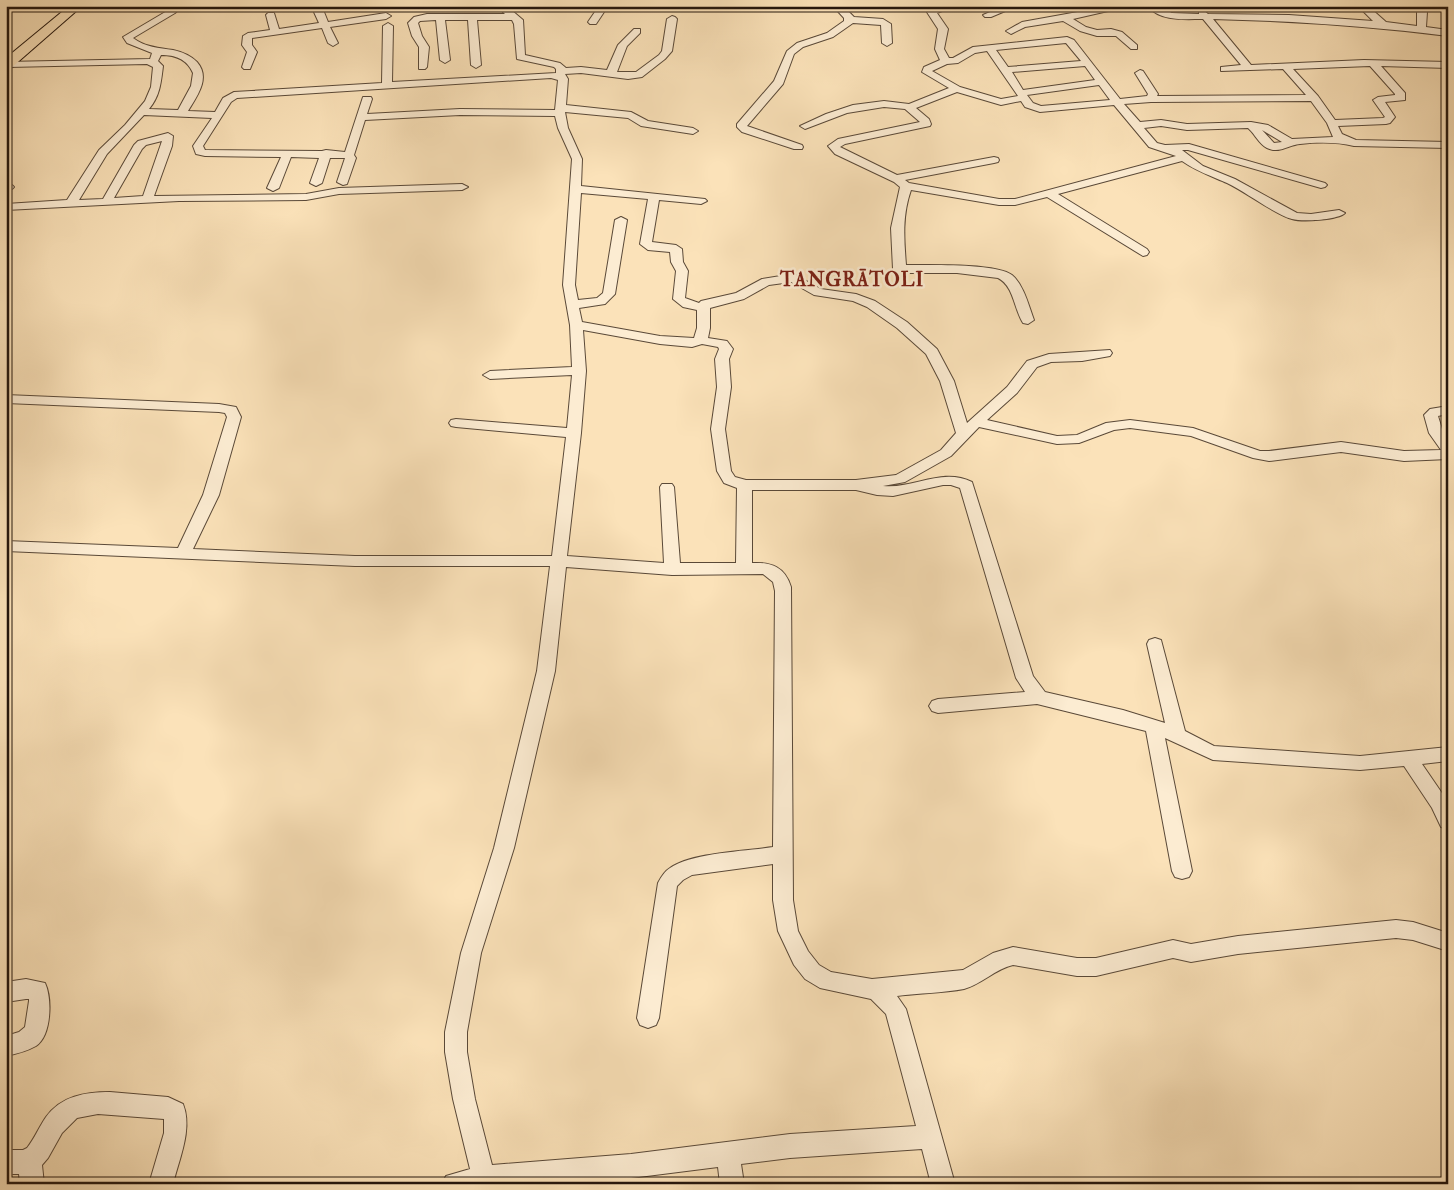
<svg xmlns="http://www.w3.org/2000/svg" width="1454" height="1190" viewBox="0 0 1454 1190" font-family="'IM FELL Double Pica',serif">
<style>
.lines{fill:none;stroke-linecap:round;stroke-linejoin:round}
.minor-casing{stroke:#5a4938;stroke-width:2}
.major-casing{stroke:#24160d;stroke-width:2}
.minor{fill:#fcecd2;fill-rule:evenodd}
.major{fill:#fbe2b9;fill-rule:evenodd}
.labels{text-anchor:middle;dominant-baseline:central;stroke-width:5;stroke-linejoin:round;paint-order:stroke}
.far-district-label{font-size:19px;font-weight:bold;letter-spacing:1px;fill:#7a1f14;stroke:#fcecd2}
</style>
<rect width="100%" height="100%" fill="#fbe2b9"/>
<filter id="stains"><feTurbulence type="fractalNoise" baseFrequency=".004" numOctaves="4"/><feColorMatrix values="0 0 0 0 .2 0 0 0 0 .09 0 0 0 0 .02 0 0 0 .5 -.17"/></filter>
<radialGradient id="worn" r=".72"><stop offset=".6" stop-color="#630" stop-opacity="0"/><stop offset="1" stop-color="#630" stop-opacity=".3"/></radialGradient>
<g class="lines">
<g class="minor-casing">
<g id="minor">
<path d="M 318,6 L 327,6 L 324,12 L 328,22 L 386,13 L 391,16 L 386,19 L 330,27 L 338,43 L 333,46 L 328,43 L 322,28 L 252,38 L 252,45 L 257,52 L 250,69 L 244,69 L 242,67 L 247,52 L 242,45 L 243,36 L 248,33 L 270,30 L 266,15 L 268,13 L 274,13 L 279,29 L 319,23 L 314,12 Z"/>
<path d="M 599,6 L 608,6 L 596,24 L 590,24 L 588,22 Z"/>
<path d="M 637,6 L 666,6 L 668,8 C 661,13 644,11 637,6 Z"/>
<path d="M 833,6 L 843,6 L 854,17 L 883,19 L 891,24 L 892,43 L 887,46 L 882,43 L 881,25 L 853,23 L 833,37 L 803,47 L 794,54 L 783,84 L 747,126 L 802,145 L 803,147 L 802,149 L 794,149 L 742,132 L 737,127 L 737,124 L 774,81 L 787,51 L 797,43 L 827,33 L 844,21 L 844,18 Z"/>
<path d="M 923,6 L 932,6 L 933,9 L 941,6 L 955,6 L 937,13 L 948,29 L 944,49 L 949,58 L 953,58 L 973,47 L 1067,37 L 1074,40 L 1120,99 L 1147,96 L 1148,94 L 1135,73 L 1140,70 L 1143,71 L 1158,94 L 1157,96 L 1306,95 L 1283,69 L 1221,71 L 1221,67 L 1241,65 L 1203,19 C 1183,19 1162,22 1147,6 L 1157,6 L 1172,13 L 1199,14 L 1199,10 L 1202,9 L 1208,14 L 1289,15 L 1373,21 L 1358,6 L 1368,6 L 1386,22 L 1417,26 L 1417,12 L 1414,6 L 1423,6 L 1427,12 L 1426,27 L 1448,30 L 1448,36 C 1369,26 1292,21 1213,19 L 1251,65 L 1364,60 L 1448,62 L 1448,68 L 1381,66 L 1405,93 L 1405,100 L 1385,102 L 1395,117 L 1390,123 L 1386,124 L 1338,126 L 1342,134 L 1356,140 L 1448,142 L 1448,148 L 1354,146 C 1338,142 1317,142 1300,144 C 1288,145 1280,154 1267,148 C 1259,144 1255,134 1248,128 L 1187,130 L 1161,126 L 1144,128 L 1157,143 L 1165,145 L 1189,144 L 1325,183 L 1327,185 L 1325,187 L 1321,188 L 1188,150 L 1182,150 L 1203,166 L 1235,179 L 1297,213 L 1311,214 L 1339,210 L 1345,213 C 1338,220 1302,222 1292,219 C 1274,214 1246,192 1227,183 C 1211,176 1196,171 1182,161 L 1058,194 L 1147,249 L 1149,252 L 1147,255 L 1143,256 L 1047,197 L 1015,205 L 999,205 L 911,190 C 902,216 904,239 906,265 C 928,265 997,263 1012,275 C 1024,285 1029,307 1034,320 L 1028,324 L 1023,323 C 1014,309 1014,286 998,278 L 957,273 L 907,273 L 905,283 L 897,283 L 893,269 L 891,228 L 900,187 L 894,182 L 835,154 L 828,146 L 838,139 L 920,122 L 905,109 L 884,107 L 847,113 L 805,129 L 800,126 L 826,114 L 853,105 L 884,101 L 909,104 L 949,88 L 922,72 L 924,67 L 940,60 L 935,49 L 938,29 ZM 1066,43 L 1081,61 L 1008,67 L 996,50 ZM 987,51 L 1018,96 L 1001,99 L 960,87 L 932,71 L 947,64 L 958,63 L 975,53 ZM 1085,66 L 1095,80 L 1023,90 L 1012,72 ZM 1370,66 L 1395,94 L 1395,95 L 1378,97 L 1373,100 L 1385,117 L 1383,118 L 1335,120 L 1318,96 L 1293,69 ZM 1099,85 L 1110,100 L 1041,106 L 1033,103 L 1027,95 ZM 957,92 L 1001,105 L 1021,101 L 1025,107 L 1040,112 L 1114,105 L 1149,147 L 1176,156 L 1015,199 L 999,199 L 909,183 L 905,180 L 994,163 L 998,162 L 999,160 L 998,158 L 994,157 L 897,175 L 840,147 L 845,144 L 930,126 L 931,124 L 929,119 L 916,108 ZM 1311,101 L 1327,123 L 1333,137 L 1292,139 L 1268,125 L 1251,122 L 1187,124 L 1161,120 L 1140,122 L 1124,104 L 1151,102 ZM 1262,130 L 1282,142 L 1274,143 Z"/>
<path d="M 1004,6 L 1017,6 L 991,17 L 985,17 L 983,15 Z"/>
<path d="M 1111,6 L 1130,6 L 1073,19 L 1086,27 L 1097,30 L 1111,29 L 1122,32 L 1137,45 L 1137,49 L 1131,49 L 1116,36 L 1097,36 L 1080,31 L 1063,21 L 1025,27 L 1011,34 L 1006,31 L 1022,22 Z"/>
<path d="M 172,8 L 177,11 L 175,13 L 133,38 C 145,47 159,48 173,50 C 182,52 190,55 197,62 C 211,78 197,96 188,111 L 215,112 L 223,98 L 234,92 L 382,83 L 383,26 L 388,23 L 393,26 L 392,82 L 556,73 L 556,69 L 554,67 L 517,59 L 514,24 L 512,20 L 477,20 L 481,65 L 476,68 L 471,65 L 468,20 L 445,20 L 450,60 L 445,63 L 440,60 L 436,20 L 420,21 L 418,23 L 422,36 L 429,47 L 427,67 L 425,69 L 419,69 L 419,47 L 412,36 L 408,23 L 414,17 L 427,14 L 505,14 L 502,11 L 504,9 L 510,9 L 523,20 L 525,55 L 560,63 L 566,68 L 581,67 L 607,70 L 618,45 L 634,29 L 640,29 L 640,33 L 627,46 L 617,72 L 636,72 L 659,55 L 662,51 L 667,19 L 672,16 L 675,17 L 677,19 L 672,51 L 665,59 L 642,77 L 628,79 L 581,73 L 565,74 L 568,79 L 566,105 L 631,112 L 648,121 L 693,128 L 698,131 L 693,134 L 641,126 L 628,118 L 565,112 L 568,128 L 582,159 L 581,186 L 705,199 L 707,201 L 701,204 L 659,200 L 652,242 L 676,245 L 682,249 L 683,262 L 688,271 L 685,298 L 699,303 L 701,301 L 736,293 L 762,279 L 793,274 L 821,289 L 856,294 L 875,301 L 907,322 L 937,349 L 954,381 L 967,423 L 1007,387 L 1027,361 L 1049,354 L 1110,350 L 1112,353 L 1110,356 L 1082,361 L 1051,362 L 1037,367 L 1017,393 L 987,420 L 1057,436 L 1077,435 L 1106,423 L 1130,420 L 1193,428 L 1260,451 L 1269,451 L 1341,442 L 1404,451 L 1441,450 L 1429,433 L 1424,415 L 1430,409 L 1448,406 L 1448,414 L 1438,416 L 1442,429 L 1448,439 L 1448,459 L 1404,461 L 1341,452 L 1269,461 L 1253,458 L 1191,436 L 1130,428 L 1114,430 L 1079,443 L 1057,444 L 979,427 L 951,456 L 905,482 L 883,486 C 914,489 942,467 972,482 L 1033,676 L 1045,692 L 1123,710 L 1165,723 L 1147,644 L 1149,640 L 1155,638 L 1161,640 L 1185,731 L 1214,746 L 1360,756 L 1448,747 L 1448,761 L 1422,764 L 1448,802 L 1448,829 L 1441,827 L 1432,808 L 1404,766 L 1360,770 L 1213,760 L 1165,738 L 1192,871 L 1189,877 L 1182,879 L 1175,877 L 1172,871 L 1146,731 L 1037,704 L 938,713 L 932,711 L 929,706 L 932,701 L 938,699 L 1025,692 L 1016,678 L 960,488 L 951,485 L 943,485 L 893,496 L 877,495 L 856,490 L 752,490 L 752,563 C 771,562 785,567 791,587 L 793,900 L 798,931 L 808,951 L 819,965 L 831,972 L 872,979 L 963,970 L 993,953 L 1013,947 L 1077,958 L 1096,958 L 1173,940 L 1191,944 L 1238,936 L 1396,920 L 1413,922 L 1448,933 L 1448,951 L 1413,940 L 1396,938 L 1238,954 L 1191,962 L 1173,958 L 1096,976 L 1077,976 L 1013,965 C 995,969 982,984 964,989 C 943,993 919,993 897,996 L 906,1009 L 955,1184 L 931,1184 L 922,1149 L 790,1158 L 741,1164 L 744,1184 L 720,1184 L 718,1167 L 631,1178 L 550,1184 L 442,1184 L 446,1176 L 470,1169 L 453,1099 L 445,1052 L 445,1032 L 461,953 L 494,848 L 537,671 L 550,566 L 355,566 L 6,551 L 6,541 L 178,548 L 203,495 L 227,417 L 225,413 L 219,412 L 6,403 L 6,395 L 219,404 L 236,407 L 241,417 L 219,495 L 193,549 L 355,556 L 552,556 L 566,437 L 456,427 L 451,426 L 449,423 L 451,420 L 456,419 L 567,428 L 572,375 L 490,379 L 483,375 L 490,371 L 572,367 L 570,325 L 563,285 L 572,159 L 558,128 L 555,116 L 460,115 L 365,120 L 354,155 L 356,158 L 347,184 L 343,185 L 337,182 L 345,158 L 330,158 L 322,183 L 316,186 L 310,183 L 319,158 L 291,157 L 279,188 L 273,191 L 267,188 L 281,157 L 205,156 L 196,154 L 193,146 L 212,118 L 144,115 L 107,154 L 79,200 L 103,199 L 134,145 L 138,141 L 168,133 L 173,136 L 172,146 L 154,196 L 306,194 L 339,188 L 462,184 L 468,187 L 462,190 L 339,194 L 306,200 L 179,201 L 6,210 L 6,204 L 67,200 L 99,150 L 125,125 L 145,101 L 151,87 L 153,67 L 147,64 L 8,67 L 6,66 L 6,62 L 150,59 L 152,53 L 127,43 L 123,37 ZM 161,55 C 175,55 187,59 193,73 L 191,86 L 178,110 L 149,109 C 160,96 161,82 163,66 L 158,61 ZM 551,78 L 558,80 L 555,110 L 460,109 L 367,114 L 372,99 L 371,97 L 363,97 L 345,152 L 326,150 L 322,151 L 205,150 L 203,146 L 231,102 L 237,98 ZM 162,141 L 143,196 L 114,198 L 142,149 L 146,145 ZM 581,193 L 648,199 L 640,244 L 648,250 L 670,252 L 671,262 L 676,271 L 673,299 L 683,307 L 697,310 L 697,328 L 694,338 L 660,336 L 582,322 L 579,308 L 605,304 L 615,294 L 627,220 L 621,217 L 615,220 L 603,293 L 597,298 L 578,300 L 575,285 ZM 791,282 L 814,295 L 853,301 L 867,307 L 897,328 L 926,354 L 940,381 L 956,433 L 941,450 L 896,475 L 856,480 L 746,480 L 735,477 L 731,471 L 725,429 L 731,387 L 729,359 L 733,349 L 727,341 L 708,338 L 710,328 L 710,308 L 744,299 L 769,285 ZM 583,330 L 660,344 L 692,347 L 702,344 L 718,347 L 719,349 L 715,359 L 717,387 L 711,429 L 717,471 L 724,483 L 737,488 L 736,563 L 680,563 L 674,487 L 672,484 L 662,484 L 660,487 L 664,563 L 567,556 L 581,433 L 586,371 ZM 566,567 L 672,575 L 763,574 L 773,582 L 775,591 L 773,847 C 746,851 691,853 670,868 C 665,871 661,877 658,883 L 637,1018 L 640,1025 L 648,1028 L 656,1025 L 659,1018 L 677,886 L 683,880 L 692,875 L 773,864 L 773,900 L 778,931 L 794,965 L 805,979 L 820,988 L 871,999 L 886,1014 L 916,1126 L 790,1134 L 631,1154 L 492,1165 L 475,1099 L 467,1052 L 467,1032 L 481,953 L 514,848 L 555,671 Z"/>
<path d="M 6,184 L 12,185 L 14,187 L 12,189 L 6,190 Z"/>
<path d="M 26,979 L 45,983 C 52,998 52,1035 36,1046 C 27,1051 16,1054 6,1056 L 6,1036 L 19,1032 L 25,1027 L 29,1001 L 29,999 L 26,999 L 6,1002 L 6,982 Z"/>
<path d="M 110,1092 L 168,1097 L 183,1104 C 193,1129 179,1159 173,1184 L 149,1184 L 164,1133 L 164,1119 L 98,1114 L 77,1118 L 62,1133 L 48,1158 L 42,1165 L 44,1184 L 20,1184 L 19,1174 L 6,1174 L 6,1150 L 23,1150 L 27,1148 C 35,1138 39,1127 46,1117 C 61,1096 85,1092 110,1092 Z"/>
</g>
</g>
<g class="major-casing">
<path id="major" d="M 69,6 L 82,6 L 11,68 L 6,69 L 6,58 Z"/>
</g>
<use href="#minor" class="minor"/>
<use href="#major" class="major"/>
</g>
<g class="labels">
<g class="far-district-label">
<text x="852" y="280">TANGRĀTOLI</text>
</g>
</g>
<rect width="1454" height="1190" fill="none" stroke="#fbe2b9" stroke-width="25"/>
<rect x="8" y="8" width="1439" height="1175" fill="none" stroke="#24160d" stroke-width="2.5"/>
<rect x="12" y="12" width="1429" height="1165" fill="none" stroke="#24160d"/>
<rect width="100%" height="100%" filter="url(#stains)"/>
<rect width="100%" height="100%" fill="url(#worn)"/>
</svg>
